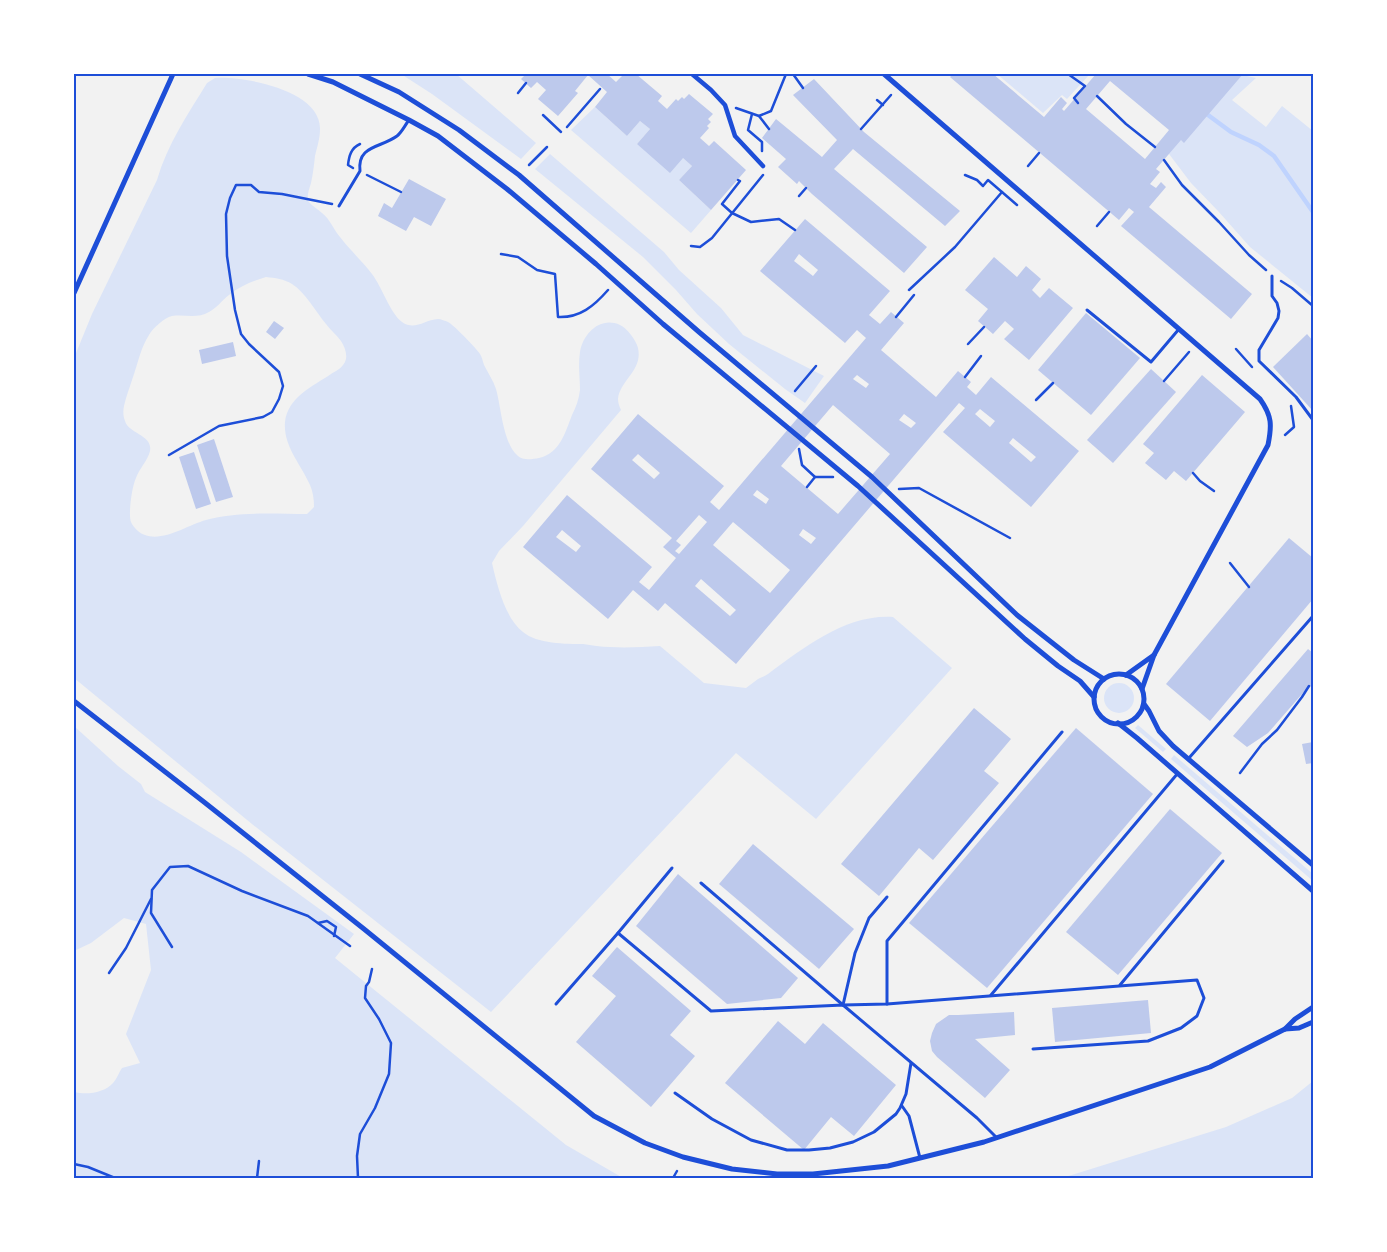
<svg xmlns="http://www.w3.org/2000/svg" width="1387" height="1252" viewBox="0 0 1387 1252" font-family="Inter,sans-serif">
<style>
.green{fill:#dbe4f7;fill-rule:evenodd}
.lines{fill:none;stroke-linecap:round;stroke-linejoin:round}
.stream{stroke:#bfd3fe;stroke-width:4.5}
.building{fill:#bdc9ec;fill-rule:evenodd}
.path{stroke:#1d4ed8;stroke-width:2.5}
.service{stroke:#1d4ed8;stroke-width:3}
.pedestrian{stroke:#1d4ed8;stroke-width:4.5}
.minor{stroke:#1d4ed8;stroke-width:5}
.neatline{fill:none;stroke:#1d4ed8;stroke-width:2}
</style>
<rect width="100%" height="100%" fill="#f2f2f2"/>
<g class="green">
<path d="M 401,74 L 456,74 L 536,143 L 521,159 L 432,94 Z"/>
<path d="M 997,74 L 1090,74 L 1067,99 L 1062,95 L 1043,113 Z"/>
<path d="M 1238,74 L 1256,78 L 1232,100 L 1266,127 L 1282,106 L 1313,131 L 1313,298 L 1250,247 L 1218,211 L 1191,183 L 1166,150 Z"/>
<path d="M 215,78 C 244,76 321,90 320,129 C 320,139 317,147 315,156 C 314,165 313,174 311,183 C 309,190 307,194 308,201 C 312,206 318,209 322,213 C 330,219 334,230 340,237 C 350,250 362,261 372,274 C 382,287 390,313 402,322 C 415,331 424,320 438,319 C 441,319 445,321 448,322 C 454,325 477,349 480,354 C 482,357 483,362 484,365 C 488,373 493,380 496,389 C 501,406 503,444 518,456 C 523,461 533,459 539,458 C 560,453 565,433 572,415 C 576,407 579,399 580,390 C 580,378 578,365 580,352 C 583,334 600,316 620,325 C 627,328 636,340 638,348 C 643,371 620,380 618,399 C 618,402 619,406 621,410 L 523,526 L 499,551 L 492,563 C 497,585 505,618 523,632 C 537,644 566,644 583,644 C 592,645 601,647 610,647 C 626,648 643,647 660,646 L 704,683 L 746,688 C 750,685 754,682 758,679 C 762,677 765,676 768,674 C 805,647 846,614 893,617 L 952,668 L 816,819 L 736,753 L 491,1012 L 252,824 L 74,678 L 74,358 L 92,314 L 157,180 C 167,145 188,114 207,83 ZM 266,277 C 275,278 284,279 292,284 C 305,292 316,312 326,324 C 330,330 337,335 341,341 C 345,347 348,356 345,362 C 342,368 336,371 331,374 C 312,387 288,397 285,422 C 283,446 301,464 310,485 C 313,492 314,499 314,507 L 307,514 C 274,514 238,511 206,520 C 188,525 163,542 145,535 C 140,534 133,527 131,522 C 128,514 132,486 136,478 C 139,469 148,460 150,451 C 153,435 129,434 125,421 C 123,416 123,411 124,406 C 126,396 130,387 133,377 C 138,363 141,347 149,335 C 153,328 164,318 172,316 C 185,314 197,319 209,312 C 217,308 222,300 229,295 C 240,286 253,281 266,277 Z"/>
<path d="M 595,107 L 627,136 L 640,121 L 650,129 L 637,144 L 683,158 L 692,166 L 679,180 L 711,210 L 691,233 L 571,130 Z"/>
<path d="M 550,154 L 664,252 L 679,270 L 721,308 L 743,335 L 824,376 L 805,403 L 785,389 L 729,344 L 697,314 L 676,290 L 643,257 L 535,169 Z"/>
<circle cx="1119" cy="698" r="15"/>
<path d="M 1138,725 L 1166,749 L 1163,752 L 1135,728 Z"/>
<path d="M 74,726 L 118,766 L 141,784 L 145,792 L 241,852 L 354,934 L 335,958 L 566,1145 L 623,1178 L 74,1178 L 74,1092 C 87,1095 104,1093 113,1083 C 117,1079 119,1072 122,1068 L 140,1063 L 126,1034 L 151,970 L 146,924 L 124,918 L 91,943 L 74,951 Z"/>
<path d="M 1174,755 L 1313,874 L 1313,881 L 1171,759 Z"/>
<path d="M 1313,1081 L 1313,1178 L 1062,1178 L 1226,1127 L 1292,1098 Z"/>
</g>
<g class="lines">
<path class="stream" d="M 1208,115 L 1231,132 L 1259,145 L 1274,156 L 1313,212"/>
</g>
<g class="building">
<path d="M 526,74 L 607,74 L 616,82 L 624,74 L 636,74 L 662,96 L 658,101 L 667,109 L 676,99 L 678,101 L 682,97 L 684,99 L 689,94 L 713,114 L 708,119 L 711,122 L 707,126 L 709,128 L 700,138 L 709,146 L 714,141 L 746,170 L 711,210 L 679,180 L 692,166 L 683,158 L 670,173 L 637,144 L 650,129 L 640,121 L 627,136 L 595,107 L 607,92 L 588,75 L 575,91 L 578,93 L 558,116 L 538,99 L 546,90 L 537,82 L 531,88 L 521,79 Z"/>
<path d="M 953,74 L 993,74 L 1044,117 L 1061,97 L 1067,103 L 1062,109 L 1064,111 L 1096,74 L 1243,74 L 1184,143 L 1181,140 L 1156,169 L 1160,172 L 1150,184 L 1156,188 L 1161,182 L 1166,187 L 1149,207 L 1252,294 L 1231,319 L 1121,226 L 1134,212 L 1129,208 L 1119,220 L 950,77 ZM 1110,81 L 1169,130 L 1145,159 L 1086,109 Z"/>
<path d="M 814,79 L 864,132 L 960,211 L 945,226 L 853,149 L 834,169 L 927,247 L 904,273 L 812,194 L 799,181 L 797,184 L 778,167 L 786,159 L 762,138 L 776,119 L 822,157 L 837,140 L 793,95 Z"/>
<path d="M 409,179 L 446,199 L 431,226 L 414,217 L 406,231 L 378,216 L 384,203 L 392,208 Z"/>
<path d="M 805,219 L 890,291 L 869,315 L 880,324 L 891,312 L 904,323 L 881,350 L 936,397 L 958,371 L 971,382 L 967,387 L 976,395 L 991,377 L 1079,451 L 1031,507 L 943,432 L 965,408 L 959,403 L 736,664 L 665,603 L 658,611 L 633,590 L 608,619 L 523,547 L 567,495 L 652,567 L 639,582 L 649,590 L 676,558 L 663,547 L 672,538 L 591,469 L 638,414 L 724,486 L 710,502 L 719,510 L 866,338 L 857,330 L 845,343 L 760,271 ZM 799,254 L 818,270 L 813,276 L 794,261 ZM 857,375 L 869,384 L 866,388 L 853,379 ZM 833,405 L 890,454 L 838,514 L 781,466 ZM 980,409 L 995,421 L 990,427 L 975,414 ZM 904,414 L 916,423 L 911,428 L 899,420 ZM 1013,438 L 1036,457 L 1031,462 L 1009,443 ZM 638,454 L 660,473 L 654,479 L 632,460 ZM 757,490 L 769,499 L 766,504 L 753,495 ZM 699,515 L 707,522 L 679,554 L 675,551 L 681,545 L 676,541 ZM 733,522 L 790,570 L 770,593 L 713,545 ZM 803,529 L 816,538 L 811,544 L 799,535 ZM 562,530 L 581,546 L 576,552 L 556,537 ZM 701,579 L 736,610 L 730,616 L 695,586 Z"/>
<path d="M 994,257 L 1017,277 L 1026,266 L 1041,279 L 1032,290 L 1040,298 L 1049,288 L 1073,308 L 1029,360 L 1004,339 L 1014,329 L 1005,321 L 993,334 L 978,321 L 988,309 L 965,290 Z"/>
<path d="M 1086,313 L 1140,358 L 1091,415 L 1038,370 Z"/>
<path d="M 274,321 L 284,328 L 275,339 L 266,332 Z"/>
<path d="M 1307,334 L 1313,341 L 1313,411 L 1273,367 Z"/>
<path d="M 233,342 L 236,356 L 202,364 L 199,350 Z"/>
<path d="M 1151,369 L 1176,392 L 1113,463 L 1087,440 Z"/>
<path d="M 1202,375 L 1245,412 L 1186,481 L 1174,471 L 1166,480 L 1145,463 L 1154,453 L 1143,444 Z"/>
<path d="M 214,439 L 233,497 L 216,502 L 197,445 Z"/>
<path d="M 194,452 L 211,504 L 196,509 L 179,457 Z"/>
<path d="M 1289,538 L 1313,558 L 1313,599 L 1210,721 L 1166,684 Z"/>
<path d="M 1308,649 L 1313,653 L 1313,687 L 1309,686 L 1268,733 L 1247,747 L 1233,736 Z"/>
<path d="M 974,708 L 1011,739 L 984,771 L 999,783 L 933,860 L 919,848 L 879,896 L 841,864 Z"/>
<path d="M 1076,728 L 1153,794 L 987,988 L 909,923 Z"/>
<path d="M 1313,742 L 1313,763 L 1306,764 L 1302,744 Z"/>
<path d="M 1170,809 L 1222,853 L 1118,975 L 1066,932 Z"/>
<path d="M 753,844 L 854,929 L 819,969 L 719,884 Z"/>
<path d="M 678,874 L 798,978 L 781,998 L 727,1004 L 636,926 Z"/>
<path d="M 617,947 L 691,1011 L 670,1035 L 695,1056 L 651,1107 L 576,1042 L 616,996 L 592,976 Z"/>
<path d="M 1148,1000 L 1151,1033 L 1055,1042 L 1052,1008 Z"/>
<path d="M 1014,1012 L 1015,1035 L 975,1039 L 1010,1070 L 985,1098 L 937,1057 L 932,1051 L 930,1041 L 932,1033 L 936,1024 L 949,1015 L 958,1015 Z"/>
<path d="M 778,1021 L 805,1044 L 823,1023 L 896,1085 L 854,1136 L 831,1117 L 804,1150 L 725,1083 Z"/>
</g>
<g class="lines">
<g class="path">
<path d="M 793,74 L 803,88"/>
<path d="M 1068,74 L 1085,86 L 1074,98 L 1078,103"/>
<path d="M 518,93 L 526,83"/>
<path d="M 1097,96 L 1126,124 L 1155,147"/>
<path d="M 877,100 L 883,105"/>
<path d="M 736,108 L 759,116 L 769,129"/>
<path d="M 752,114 L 748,130 L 762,142 L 762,151"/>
<path d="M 543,115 L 561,132"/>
<path d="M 759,116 L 771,111 L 786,74"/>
<path d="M 567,127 L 600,89"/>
<path d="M 861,129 L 891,95"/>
<path d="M 1164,160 L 1182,185 L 1219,222 L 1249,255 L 1266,270"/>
<path d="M 529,165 L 547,147"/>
<path d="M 1028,166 L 1039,153"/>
<path d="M 353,168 L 348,165 C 349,156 351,148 360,144"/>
<path d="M 367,175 L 401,192"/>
<path d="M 965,175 L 977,180 L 983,186 L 988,180 L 1017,205"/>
<path d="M 738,180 L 740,181 L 722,204 L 732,213 L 751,222 L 779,219 L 795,230"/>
<path d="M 799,196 L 806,188"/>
<path d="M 1097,226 L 1109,212"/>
<path d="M 691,246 L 700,247 L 712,238 L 763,175"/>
<path d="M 501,254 L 518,257 L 537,270 L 555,274 L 558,317 C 580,318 594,306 608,290"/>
<path d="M 1281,281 L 1292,288 L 1313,306"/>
<path d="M 909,290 L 955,247 L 1002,192"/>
<path d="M 896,317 L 914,295"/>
<path d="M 968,344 L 984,327"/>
<path d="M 1236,349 L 1252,367"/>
<path d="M 965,377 L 981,356"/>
<path d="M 1164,381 L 1189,352"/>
<path d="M 795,391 L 816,366"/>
<path d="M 1036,400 L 1053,383"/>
<path d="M 1285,435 L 1294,427 L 1291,406"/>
<path d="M 799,449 L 802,465 L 815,477 L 833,477"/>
<path d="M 169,455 L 219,426 L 263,417 L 272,412 L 279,399 L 283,386 L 279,372 L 249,344 L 241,334 L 235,310 L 227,256 L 226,214 L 230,198 L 236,185 L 251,185 L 259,192 L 282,194 L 332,204"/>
<path d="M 1193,473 L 1200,481 L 1214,491"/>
<path d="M 807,487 L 815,477"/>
<path d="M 899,489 L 919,488 L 1010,538"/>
<path d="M 1230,563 L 1249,587"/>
<path d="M 1240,773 L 1262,744 L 1277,730 L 1302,697 L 1309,686"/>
<path d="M 318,923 L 327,921 L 336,927 L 334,936"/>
<path d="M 172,947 L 151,913 L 152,890 L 170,867 L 188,866 L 242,891 L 308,916 L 350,946"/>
<path d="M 109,973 L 126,948 L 151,899"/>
<path d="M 74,1164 L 88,1167 L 115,1178"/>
<path d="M 257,1178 L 259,1161"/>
<path d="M 358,1178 L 357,1156 L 360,1134 L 375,1108 L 389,1074 L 391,1043 L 379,1019 L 365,998 L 366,986 L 369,982 L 372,969"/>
<path d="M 673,1178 L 677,1171"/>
</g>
<g class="service">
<path d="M 339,206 L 360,171 C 357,145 381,148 397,136 C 402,132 405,125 409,120"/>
<path d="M 1272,276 L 1272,296 L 1277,303 L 1279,311 L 1278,318 L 1259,350 L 1259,361 L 1296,397 L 1313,420"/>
<path d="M 1087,310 L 1151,362 L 1179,329"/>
<path d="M 1189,758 L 1313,616"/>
<path d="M 701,883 L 843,1005 L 887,1004 L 1197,980 L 1204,998 L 1197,1016 L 1181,1028 L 1148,1041 L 1033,1049"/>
<path d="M 618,933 L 711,1011 L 843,1005 L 977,1118 L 996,1137"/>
<path d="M 1120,985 L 1223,861"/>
<path d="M 991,995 L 1178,773"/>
<path d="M 556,1004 L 618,933 L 672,868"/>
<path d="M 887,1004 L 887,941 L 1062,732"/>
<path d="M 843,1005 L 855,953 L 869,918 L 887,897"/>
<path d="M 675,1093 L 712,1119 L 751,1140 L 787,1150 L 809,1150 L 830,1148 L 853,1142 L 874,1132 L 896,1114 L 900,1108 L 906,1094 L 911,1063"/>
<path d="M 902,1106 L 909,1116 L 920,1158"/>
</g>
<path class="pedestrian" d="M 692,74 L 711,90 L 725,105 L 735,136 L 763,166"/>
<g class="minor">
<path d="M 308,74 L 333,82 L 409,120 L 438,136 L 507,189 L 596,264 L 663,324 L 858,486 L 1025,639 L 1058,666 L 1080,681 L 1094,697"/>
<path d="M 360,74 L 399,92 L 459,130 L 519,175 L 699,332 L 872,477 L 1017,615 L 1074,660 L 1104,679"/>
<path d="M 884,74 L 1260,399 C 1272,416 1272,425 1268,445 L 1154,655 L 1142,689"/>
<path d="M 74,293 L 173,74"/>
<circle cx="1119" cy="699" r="25"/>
<path d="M 1126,675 L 1154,655"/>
<path d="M 74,701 L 204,802 L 364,929 L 594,1116 L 645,1143 L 683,1157 L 732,1169 L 777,1174 L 813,1174 L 888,1166 L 984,1142 L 1210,1067 L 1285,1029 L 1299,1028 L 1313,1022"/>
<path d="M 1144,704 L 1149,711 L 1159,731 L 1173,746 L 1313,865"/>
<path d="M 1118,723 L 1137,738 L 1313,891"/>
<path d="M 1285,1029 L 1295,1019 L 1313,1007"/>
</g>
</g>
<rect width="1387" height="1252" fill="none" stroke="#ffffff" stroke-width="150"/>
<rect x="75" y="75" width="1237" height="1102" class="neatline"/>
</svg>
